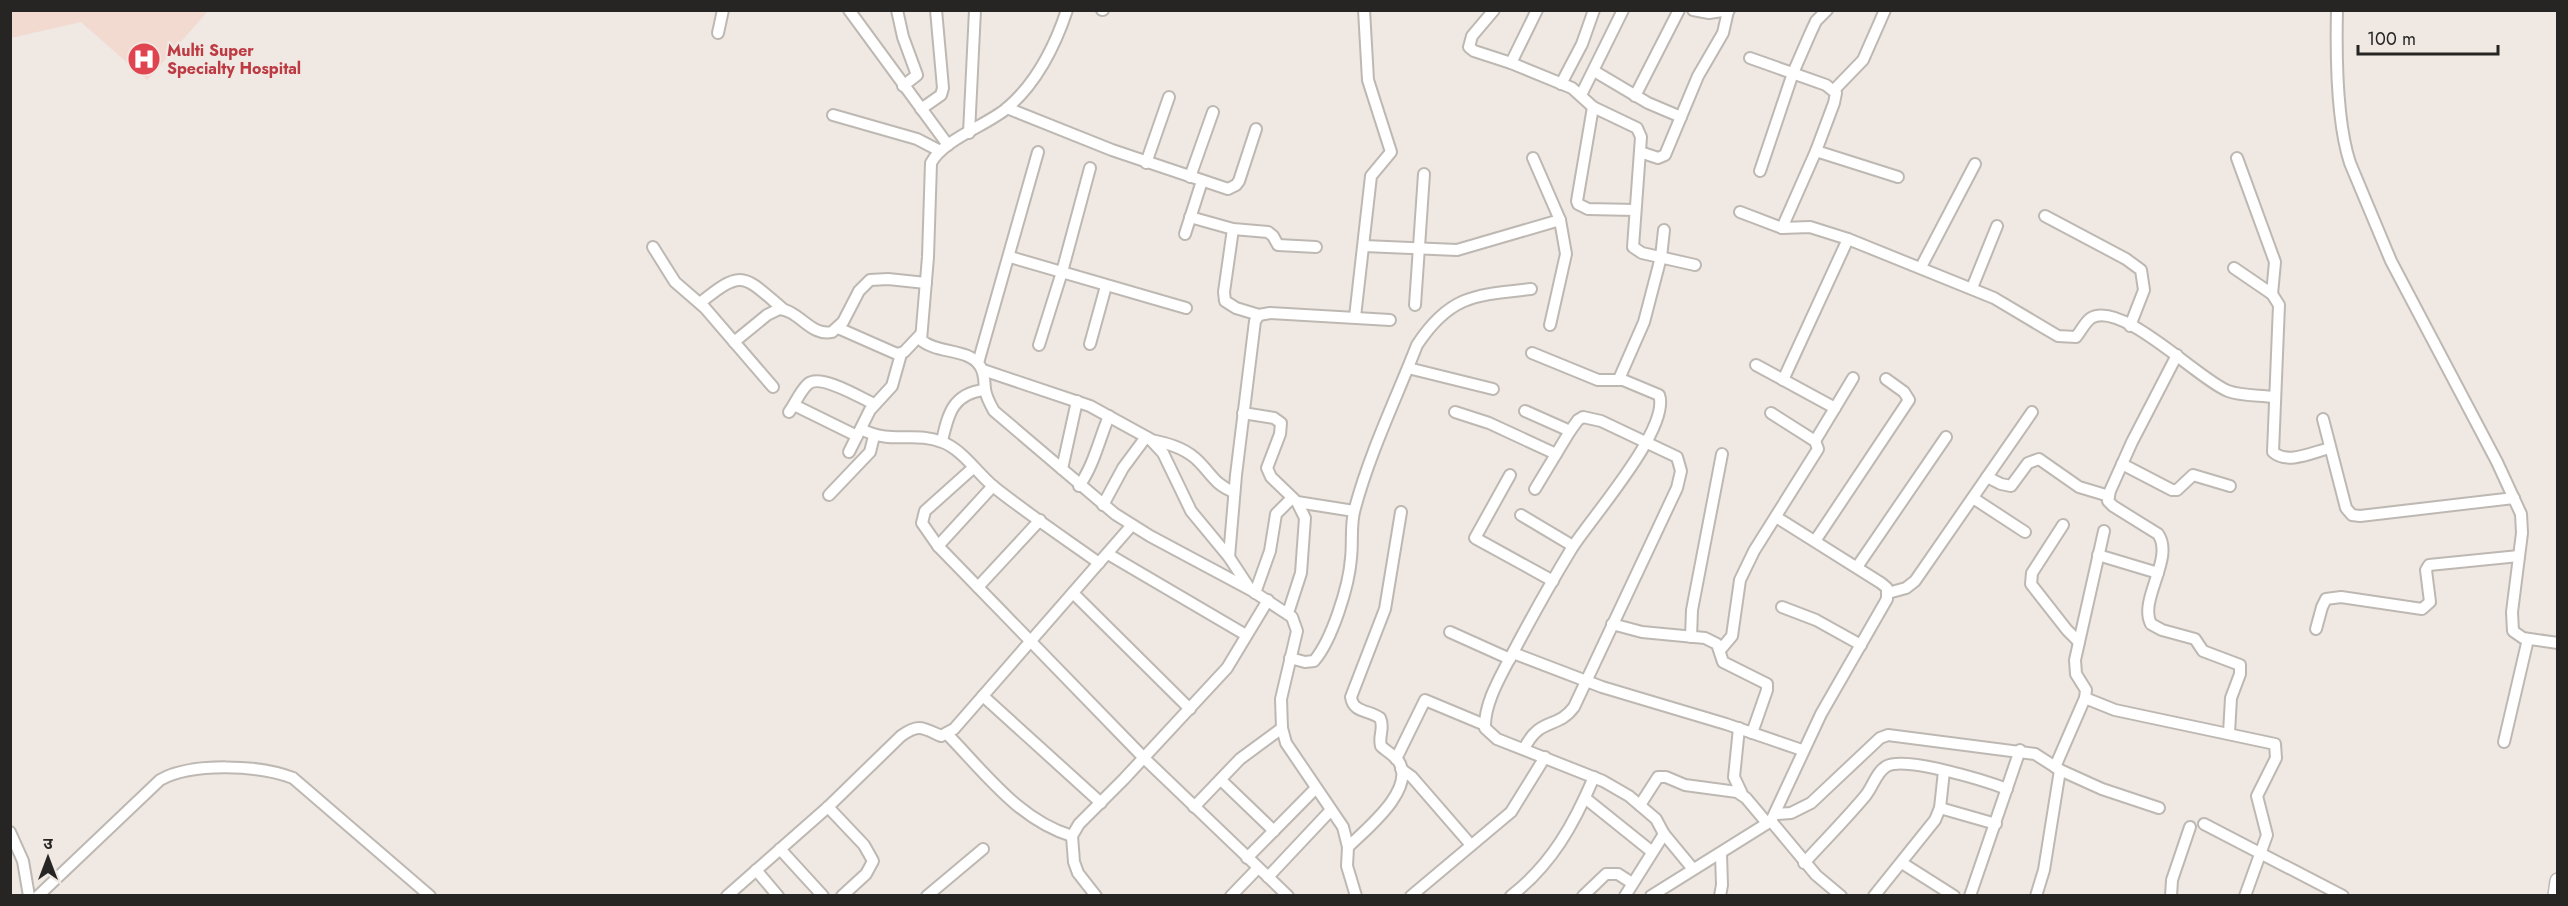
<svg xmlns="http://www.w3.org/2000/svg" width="2568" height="906" viewBox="0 0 2568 906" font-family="Jost,'Noto Sans Devanagari',sans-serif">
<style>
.medical{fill:#f2dad1}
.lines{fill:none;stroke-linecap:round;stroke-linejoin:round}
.street-casing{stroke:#beb8b3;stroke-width:14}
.secondary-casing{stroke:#beb8b3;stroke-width:18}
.street{stroke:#fff;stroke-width:10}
.secondary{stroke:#fff;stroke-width:15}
.labels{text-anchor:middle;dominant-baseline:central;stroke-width:4.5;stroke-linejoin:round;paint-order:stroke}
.health-label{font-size:16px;font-weight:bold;fill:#be3a42;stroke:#efe8e3;text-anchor:start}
</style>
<rect width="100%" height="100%" fill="#efe8e3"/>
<path class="medical" d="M 10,11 L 11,10 L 208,11 L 147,80 L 81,22 L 11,38 Z"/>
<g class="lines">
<g class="street-casing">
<g id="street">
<path d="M 849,10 L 948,145"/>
<path d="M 897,10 L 903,37 L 917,75 L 903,86"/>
<path d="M 1067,10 C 1055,46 1036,84 1006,109 C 985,126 943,140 931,163 L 928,257 L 921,340 C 937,354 969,348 980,366 C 985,373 984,381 985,389 C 986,397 990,404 994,411 L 1115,514 L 1150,536 L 1251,590 L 1292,617 L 1297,631 L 1281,699 L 1282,728 L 1286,743 L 1343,827 L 1348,847 L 1347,866 L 1356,896"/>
<path d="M 1102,10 L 1103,10"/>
<path d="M 1494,10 L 1472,36 L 1469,47 L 1474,51 L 1511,63 L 1572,88 L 1593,107 L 1637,128 L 1641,137 L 1633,247 L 1642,253 L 1695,265"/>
<path d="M 1693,10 L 1709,13 L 1729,10"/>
<path d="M 2337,10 C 2336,53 2337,123 2350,163 L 2391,261 L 2497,462 L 2521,514 L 2522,533 L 2512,612 L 2513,631 L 2523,638 L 2558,643"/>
<path d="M 718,33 L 723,10"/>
<path d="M 1750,58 L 1826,85 L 1836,93 L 1834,103 L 1816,151 L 1782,228"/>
<path d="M 1511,63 L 1537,10"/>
<path d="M 1594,71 L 1648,103 L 1681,117"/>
<path d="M 1561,84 L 1582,44 L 1594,10"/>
<path d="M 1834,90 L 1863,60 L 1885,10"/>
<path d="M 1581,95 L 1623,10"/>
<path d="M 1635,96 L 1679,10"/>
<path d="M 1593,107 L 1577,201 L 1578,204 L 1588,209 L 1635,210"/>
<path d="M 1007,108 L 1112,150 L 1228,189 L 1236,185 L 1239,181 L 1256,129"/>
<path d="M 921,109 L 941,95 L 943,88 L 936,10"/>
<path d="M 833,115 L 917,139 L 940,151"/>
<path d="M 969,133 L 975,10"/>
<path d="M 1816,151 L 1898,177"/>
<path d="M 1640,152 L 1658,158 L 1665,155 L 1698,76 L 1723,33 L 1728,11"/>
<path d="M 1533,158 L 1560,220 L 1566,254 L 1550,325"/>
<path d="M 2237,158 L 2275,262 L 2272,294"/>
<path d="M 1146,163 L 1169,97"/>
<path d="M 1760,171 L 1793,73 L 1810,34 L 1816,21 L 1827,10"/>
<path d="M 1190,177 L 1213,112"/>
<path d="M 1740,212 L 1782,228 L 1810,227 L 1848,239 L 1994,298 L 2058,336 L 2076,337 C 2081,331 2085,322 2091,318 C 2122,300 2199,380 2228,391 C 2241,396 2259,395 2274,397"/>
<path d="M 2045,216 L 2126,259 L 2141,270 L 2144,290 L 2130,326"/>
<path d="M 1190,217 L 1233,229 L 1268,232 L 1273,236 L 1278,245 L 1316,247"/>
<path d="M 1233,229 L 1224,292 L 1225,301 L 1236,308 L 1259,315"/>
<path d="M 1185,234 L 1202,181"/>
<path d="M 1364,246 L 1457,250 L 1560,220"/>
<path d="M 653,247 L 675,282 L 705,308 L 773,387"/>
<path d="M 1010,257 L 1186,308"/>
<path d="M 1921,267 L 1975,164"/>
<path d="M 2234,268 L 2272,294 L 2279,305 L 2273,452 C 2288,465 2313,452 2330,448"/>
<path d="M 1972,288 L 1997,226"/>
<path d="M 700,303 C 743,268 743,275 783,309"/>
<path d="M 1415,305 L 1424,174"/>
<path d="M 1355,317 L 1371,176 L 1391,152 L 1368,80 L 1364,10"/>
<path d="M 838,328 L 897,354 L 904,352 L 921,334"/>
<path d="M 734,342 L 767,315 L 779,309 C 799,310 811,337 832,332 L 843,322 L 859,291 L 870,280 L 888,279 L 926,283"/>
<path d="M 1090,344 L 1106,286"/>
<path d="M 1039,345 L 1062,272 L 1090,168"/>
<path d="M 1532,353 L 1598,380 L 1623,380 L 1659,395 C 1671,428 1591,518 1572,548 C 1550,584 1529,622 1509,660 C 1499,679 1484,705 1485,728 L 1497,739 L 1603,781 L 1629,796 L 1656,819 L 1664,834 L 1693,869"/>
<path d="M 2177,355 L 2132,442 L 2110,491 L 2108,501 L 2113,506 L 2158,534 C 2175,558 2138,600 2151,624 L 2162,630 L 2195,639 L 2203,651 L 2240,665 L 2240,674 L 2231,698 L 2229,733"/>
<path d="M 978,363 L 1038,152"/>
<path d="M 1756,365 L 1835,408"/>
<path d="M 1408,368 L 1493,389"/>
<path d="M 983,370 L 1090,406 L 1150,439 L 1163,453 L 1191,511 L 1229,557 L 1250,589"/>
<path d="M 1619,379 L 1644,322 L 1661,257 L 1664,230"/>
<path d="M 1783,380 L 1848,239"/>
<path d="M 794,405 L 857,436"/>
<path d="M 1525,411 L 1570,431"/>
<path d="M 789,412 C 795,404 800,391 808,384 C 820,373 861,398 874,404"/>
<path d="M 1455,412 L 1489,423 L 1556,454"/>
<path d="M 1243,413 L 1274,418 L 1281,423 L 1280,434 L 1267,468 L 1271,477 L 1297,502 L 1354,511"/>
<path d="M 2323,419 L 2346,508 L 2352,515 L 2360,516 L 2514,498"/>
<path d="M 861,429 C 891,445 915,431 942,442 C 962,449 978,474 994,487 C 1028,514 1064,538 1099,563"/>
<path d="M 1151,440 C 1166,443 1182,447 1195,458 C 1211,472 1213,484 1234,492"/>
<path d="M 942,441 C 948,414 953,393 985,390"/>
<path d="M 1815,441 L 1853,378"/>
<path d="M 849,452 L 870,410 L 892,386 L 901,354"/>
<path d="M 2122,464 L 2172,490 L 2177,490 L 2193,475 L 2230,486"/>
<path d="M 973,468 L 925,511 L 922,523 L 938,546 L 1144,758 L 1288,896"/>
<path d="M 1062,469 L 1077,401"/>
<path d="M 1510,475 L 1475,538 L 1553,581"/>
<path d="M 1987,477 L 2001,484 L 2011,486 L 2028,463 L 2039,459 L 2079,487 L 2109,496"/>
<path d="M 1079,486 C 1094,465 1099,440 1109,416"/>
<path d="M 829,495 L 870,452 L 874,436"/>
<path d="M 1973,498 L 2025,532"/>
<path d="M 1103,505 L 1123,468 L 1146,437"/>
<path d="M 1521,515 L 1573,546"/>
<path d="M 2063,525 L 2032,573 L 2031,584 L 2067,630 L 2079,642"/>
<path d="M 1815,541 L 1909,400 L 1904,392 L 1886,379"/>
<path d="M 938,546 L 993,486"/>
<path d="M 1108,554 L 1246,635"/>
<path d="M 2098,555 L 2158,573"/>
<path d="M 1229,557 L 1236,475 L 1255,321 L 1259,315 L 1270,313 L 1390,320"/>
<path d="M 1857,567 L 1946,437"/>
<path d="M 978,587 L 1040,520"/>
<path d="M 1073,593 L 1190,709"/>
<path d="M 1255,593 L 1270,551 L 1276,514 L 1292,498"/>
<path d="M 1888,593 L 1906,588 L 1915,581 L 2032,412"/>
<path d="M 1782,607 L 1816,620 L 1861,645"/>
<path d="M 1288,613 L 1301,573 L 1305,518 L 1297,502"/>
<path d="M 1612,624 L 1642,632 L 1705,638 L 1717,644 L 1723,662 L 1767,684 L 1767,690 L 1752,733"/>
<path d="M 2316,629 L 2322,607 L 2326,599 L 2341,597 L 2422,609 L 2430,602 L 2426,570 L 2429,565 L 2519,556"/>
<path d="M 1450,632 L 1510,659"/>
<path d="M 1691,637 L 1692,610 L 1722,454"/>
<path d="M 1721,649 L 1732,636 L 1740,580 L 1754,551 L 1818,449 L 1815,441 L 1771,413"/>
<path d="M 1513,653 L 1602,687 L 1726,724 L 1802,750"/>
<path d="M 1290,658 L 1305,662 L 1314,661 C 1332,640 1349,586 1351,558 C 1353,541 1350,524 1355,508 C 1370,452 1396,399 1417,345 C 1450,295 1475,295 1531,289"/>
<path d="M 983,696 L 1101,803"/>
<path d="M 2085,698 L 2115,710 L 2275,744 L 2276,758 L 2257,796 L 2267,835 L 2245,896"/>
<path d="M 1739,728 L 1734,777 L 1742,794"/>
<path d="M 948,735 C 985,773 1019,820 1072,836"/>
<path d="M 2504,742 L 2528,639"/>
<path d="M 1524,749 C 1540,716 1557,730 1574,707 L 1677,488 L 1681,471 L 1677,457 L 1601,421 L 1583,417 L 1578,420 L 1570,431 L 1535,489"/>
<path d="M 1396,759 L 1425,700 L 1485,725"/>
<path d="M 2055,767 L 2085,698 L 2086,690 L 2076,674 L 2075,660 L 2104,531"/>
<path d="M 1401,769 L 1412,777 L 1471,845"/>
<path d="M 1221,780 L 1274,831"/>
<path d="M 1585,798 L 1651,851"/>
<path d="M 1640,805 L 1658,777 L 1666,777 L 1685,785 L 1737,792 L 1746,798 L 1767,823"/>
<path d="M 828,807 L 864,845 L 873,861 L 866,874 L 842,896"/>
<path d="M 1194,807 L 1240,759 L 1282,728"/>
<path d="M 1940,808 L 1996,824"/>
<path d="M 1776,814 L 1791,813 L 1811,803 L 1880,738 L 1888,735 L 2035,754 L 2060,770 L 2102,789 L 2159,808"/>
<path d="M 1771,821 L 1816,875 L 1841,896"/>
<path d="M 2204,824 L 2343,896"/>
<path d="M 10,832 L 23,861 L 29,896"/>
<path d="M 1348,847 C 1365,830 1416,790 1399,762 C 1394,755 1386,751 1381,746 C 1378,736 1385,728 1380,718 C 1369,710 1353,713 1351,697 L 1385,609 L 1401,512"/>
<path d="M 780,849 L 823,896"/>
<path d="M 1247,858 L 1316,788"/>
<path d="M 1804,863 C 1825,840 1847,818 1866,795 C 1873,786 1877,771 1887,766 C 1906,756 1986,781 2007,789"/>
<path d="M 1902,863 L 1954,896"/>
<path d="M 756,870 L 778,896"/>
<path d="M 1268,877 L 1331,810"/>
<path d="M 38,896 L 160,780 C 192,762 260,765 293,778 L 430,896"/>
<path d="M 727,896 L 828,807 L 901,736 C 919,723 923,728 941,736 L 954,729 L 1132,525"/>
<path d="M 927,896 L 983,849"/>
<path d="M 1096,896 L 1078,873 L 1074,862 L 1072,836 L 1079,824 L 1124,779 L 1227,668 L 1268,600"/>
<path d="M 1231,896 L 1258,868"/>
<path d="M 1411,896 L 1511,812 L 1545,757"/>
<path d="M 1511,896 C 1552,864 1574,824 1594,777"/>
<path d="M 1583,896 L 1606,874 L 1618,874 L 1632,883"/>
<path d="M 1625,896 L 1664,834"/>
<path d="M 1651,896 L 1771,821 L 1821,714 L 1887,599 L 1887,588 L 1881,583 L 1776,517"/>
<path d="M 1720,896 L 1722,885 L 1721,854"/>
<path d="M 1874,896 L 1935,820 L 1940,808 L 1944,771"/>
<path d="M 1970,896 L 2020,750"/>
<path d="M 2036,896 L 2044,870 L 2060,770"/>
<path d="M 2171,896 L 2172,880 L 2190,827"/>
</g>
</g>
<g class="secondary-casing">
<path id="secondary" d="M 2556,896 L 2558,881"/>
</g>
<use href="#street" class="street"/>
<use href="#secondary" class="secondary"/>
</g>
<defs>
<g id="hospital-disc" transform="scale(1.725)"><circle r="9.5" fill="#e0444e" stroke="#efe8e3"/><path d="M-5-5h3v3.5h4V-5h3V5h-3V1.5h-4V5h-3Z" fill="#fff"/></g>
</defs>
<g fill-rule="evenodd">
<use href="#hospital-disc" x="144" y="59"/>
</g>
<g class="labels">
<g class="health-label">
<text x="167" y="50">Multi Super<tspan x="167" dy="18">Specialty Hospital</tspan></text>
</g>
</g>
<rect width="2568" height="906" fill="none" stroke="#272523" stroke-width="24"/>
<g transform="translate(48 858)" stroke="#efe8e3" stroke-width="4.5" paint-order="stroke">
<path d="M0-4.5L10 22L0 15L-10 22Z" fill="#272523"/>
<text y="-9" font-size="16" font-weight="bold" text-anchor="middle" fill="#272523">उ</text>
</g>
<path d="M2358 45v9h140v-9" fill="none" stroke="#272523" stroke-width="3"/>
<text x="2367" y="45" font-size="18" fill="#272523" stroke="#efe8e3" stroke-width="4.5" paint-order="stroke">100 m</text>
</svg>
